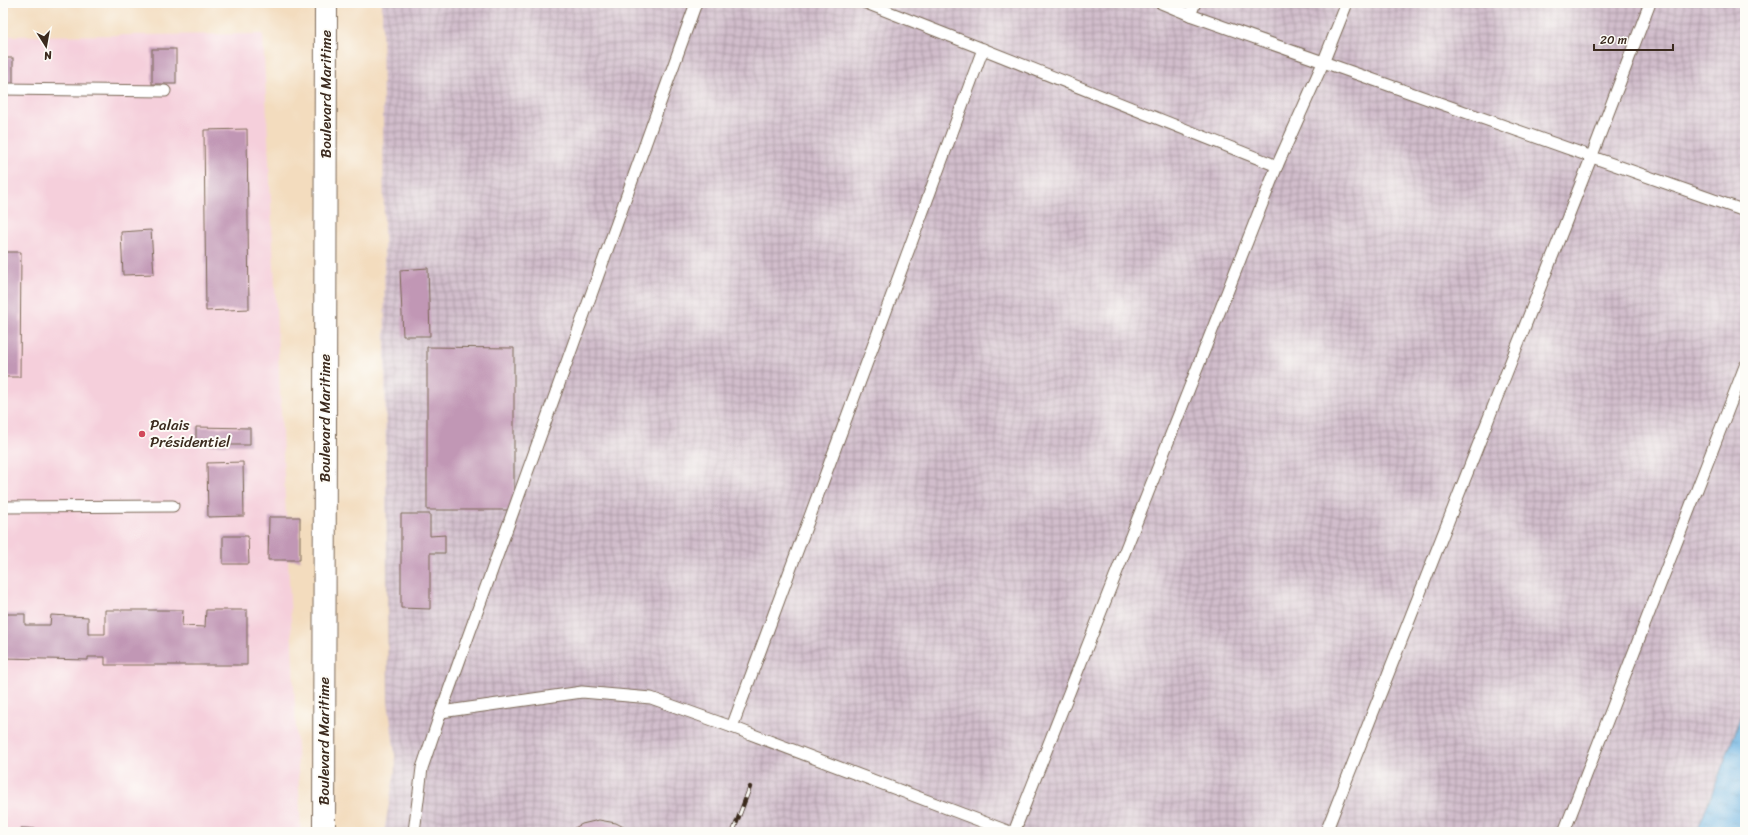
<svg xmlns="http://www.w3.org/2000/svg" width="1748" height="835" viewBox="0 0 1748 835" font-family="Sriracha,sans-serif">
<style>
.built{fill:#f5cfdb}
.industrial{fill:url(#industrial-grid)}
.water{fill:url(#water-ripples);stroke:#526d7f}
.building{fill:#c197b5}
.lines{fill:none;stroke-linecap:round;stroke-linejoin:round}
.service-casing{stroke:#7b6856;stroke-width:13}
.tertiary-casing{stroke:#7b6856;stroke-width:24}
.service{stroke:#fff;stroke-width:11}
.tertiary{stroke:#fff;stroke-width:22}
.rail-casing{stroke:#3b2a1e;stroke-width:4.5}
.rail{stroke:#fdfcf7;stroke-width:3;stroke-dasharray:9;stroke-linecap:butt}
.poi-dot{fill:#d1495b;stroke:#fdfcf7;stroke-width:1.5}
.labels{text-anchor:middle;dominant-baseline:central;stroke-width:4;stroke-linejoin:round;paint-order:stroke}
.street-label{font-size:15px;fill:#3b2a1e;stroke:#fdfcf7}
.poi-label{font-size:15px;fill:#3b2a1e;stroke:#fdfcf7;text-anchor:start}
</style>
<defs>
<pattern id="industrial-grid" width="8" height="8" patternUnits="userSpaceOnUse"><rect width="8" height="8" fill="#d1bdcc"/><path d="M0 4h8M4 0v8" fill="none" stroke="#ab9aa5"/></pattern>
<pattern id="water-ripples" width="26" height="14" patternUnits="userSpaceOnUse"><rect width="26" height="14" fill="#69b0e0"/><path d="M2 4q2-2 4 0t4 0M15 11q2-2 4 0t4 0" fill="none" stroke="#588fb5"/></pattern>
</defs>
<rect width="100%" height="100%" fill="#fdfcf7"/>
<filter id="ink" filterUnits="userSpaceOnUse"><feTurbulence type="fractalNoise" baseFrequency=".025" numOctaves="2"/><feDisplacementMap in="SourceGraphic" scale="8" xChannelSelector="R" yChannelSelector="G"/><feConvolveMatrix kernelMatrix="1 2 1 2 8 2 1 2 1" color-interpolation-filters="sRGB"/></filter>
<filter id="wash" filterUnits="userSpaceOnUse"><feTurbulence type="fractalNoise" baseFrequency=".012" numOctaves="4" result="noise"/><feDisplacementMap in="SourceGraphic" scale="16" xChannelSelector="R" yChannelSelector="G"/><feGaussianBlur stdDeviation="0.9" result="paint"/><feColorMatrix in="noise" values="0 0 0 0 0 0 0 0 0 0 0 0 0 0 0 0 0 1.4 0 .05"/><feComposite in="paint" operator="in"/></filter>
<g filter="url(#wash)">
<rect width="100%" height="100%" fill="#f3dcbe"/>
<path class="built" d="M 263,34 L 301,832 L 3,832 L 3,36 Z"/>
<path class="industrial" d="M 382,3 L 1745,3 L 1745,707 L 1697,832 L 384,832 L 396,764 L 388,701 Z"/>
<path class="water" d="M 1745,707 L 1745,832 L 1697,832 Z"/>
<g id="blocks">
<g class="building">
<rect x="152" y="49" width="24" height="35"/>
<rect x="3" y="58" width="10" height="27"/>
<path d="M 247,129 L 249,309 L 206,311 L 204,130 Z"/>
<path d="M 151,230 L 154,274 L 123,275 L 121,232 Z"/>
<path d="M 3,252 L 21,252 L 20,377 L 3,377 Z"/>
<path d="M 428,268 L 430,336 L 403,336 L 400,270 Z"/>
<path d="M 427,347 L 514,348 L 514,510 L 427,510 Z"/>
<path d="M 196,427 L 250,428 L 250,445 L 196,445 Z"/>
<path d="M 243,462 L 244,516 L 208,517 L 207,463 Z"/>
<path d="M 401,514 L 430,514 L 430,536 L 445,535 L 445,553 L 430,553 L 430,609 L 401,608 Z"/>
<path d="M 269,517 L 300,517 L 300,560 L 268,560 Z"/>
<path d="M 223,536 L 248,536 L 249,564 L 223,564 Z"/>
<path d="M 105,610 L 183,610 L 182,626 L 205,627 L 206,610 L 247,610 L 247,665 L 105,665 L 105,657 L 88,657 L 88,660 L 3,658 L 3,614 L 25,614 L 25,625 L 50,625 L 51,615 L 88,617 L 88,634 L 105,634 Z"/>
<path d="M 599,820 L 616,823 L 633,832 L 567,832 L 582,824 Z"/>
<path d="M 21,828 L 39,829 L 39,832 L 21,832 Z"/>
</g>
</g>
</g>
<g filter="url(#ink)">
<use href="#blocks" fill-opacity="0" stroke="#7b6856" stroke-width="1"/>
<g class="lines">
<g class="service-casing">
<g id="service">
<path d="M 696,3 L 441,712 L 582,692 L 651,698 L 732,727"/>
<path d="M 866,3 L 983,49"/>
<path d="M 1161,3 L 1190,15"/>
<path d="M 1195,3 L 1190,15 L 1745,211"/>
<path d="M 3,89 L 165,91"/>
<path d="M 3,507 L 173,506"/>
<path d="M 414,832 L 422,768 L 441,712"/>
<path d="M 1010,832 L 732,727 L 983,49 L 1277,166"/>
<path d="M 1014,832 L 1277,166 L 1323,63 L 1347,3"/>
<path d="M 1326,832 L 1591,158 L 1650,3"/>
<path d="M 1564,832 L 1745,366"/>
</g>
</g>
<g class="tertiary-casing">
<path id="tertiary" d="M 324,832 L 326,3"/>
</g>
<use href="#service" class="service"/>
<use href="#tertiary" class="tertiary"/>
<g class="rail-casing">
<path id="rail" d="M 733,832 L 750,787"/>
</g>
<use href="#rail" class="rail"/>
</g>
</g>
<circle class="poi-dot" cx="142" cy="434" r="4"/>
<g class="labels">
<g class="street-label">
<text transform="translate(326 94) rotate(-90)">Boulevard Maritime</text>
<text transform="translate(325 418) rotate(-90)">Boulevard Maritime</text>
<text transform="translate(324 741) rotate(-90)">Boulevard Maritime</text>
</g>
<g class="poi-label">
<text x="150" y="425">Palais<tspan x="150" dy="17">Présidentiel</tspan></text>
</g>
</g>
<rect width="1748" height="835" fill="none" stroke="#fdfcf7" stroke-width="16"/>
<g transform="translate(46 46) rotate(169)" stroke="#fdfcf7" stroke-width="3" paint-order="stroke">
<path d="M0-3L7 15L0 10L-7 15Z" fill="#3b2a1e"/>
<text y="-6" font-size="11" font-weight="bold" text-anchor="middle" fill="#3b2a1e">N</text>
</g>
<path d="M1594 44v6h79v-6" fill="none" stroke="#3b2a1e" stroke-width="2"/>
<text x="1600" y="44" font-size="12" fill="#3b2a1e" stroke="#fdfcf7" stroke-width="3" paint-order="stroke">20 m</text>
</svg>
